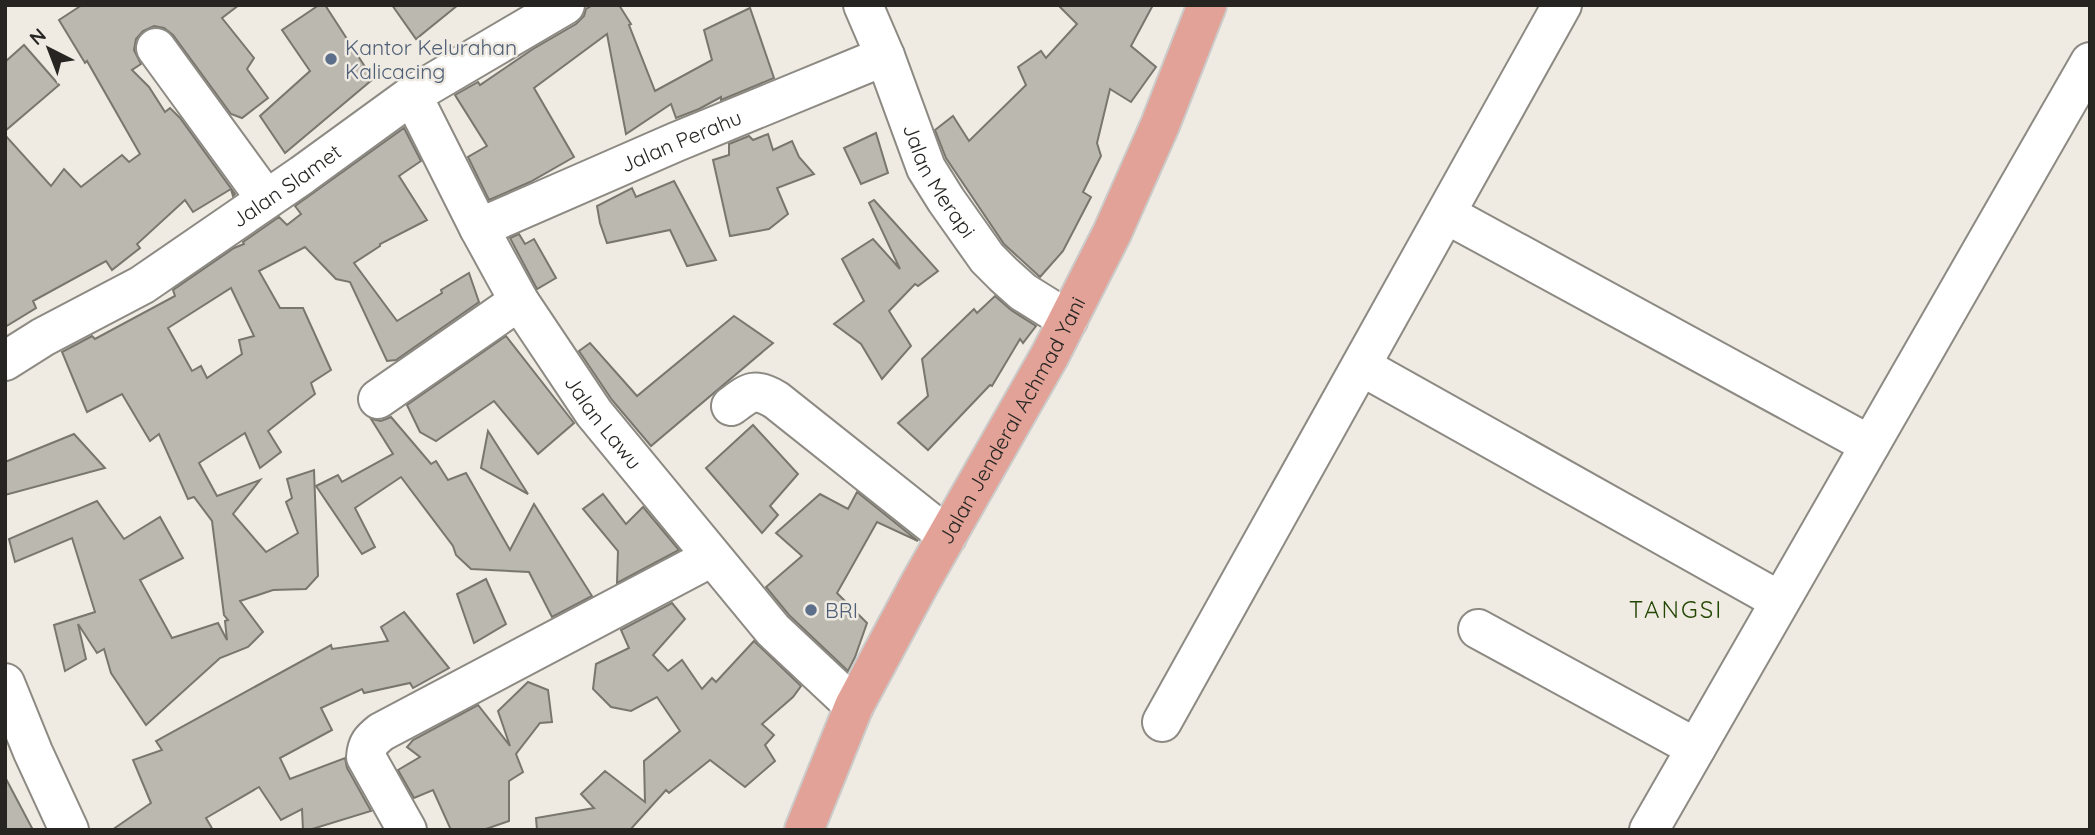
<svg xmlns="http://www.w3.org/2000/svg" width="2095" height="835" viewBox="0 0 2095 835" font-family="Quicksand,sans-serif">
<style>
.building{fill:#bbb8b0;stroke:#79766e;stroke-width:2;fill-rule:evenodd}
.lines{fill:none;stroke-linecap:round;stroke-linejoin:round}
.minor-casing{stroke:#8d8a83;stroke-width:42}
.major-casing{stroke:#cbcbca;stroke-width:42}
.minor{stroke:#fff;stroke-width:38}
.major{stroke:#e2a297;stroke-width:38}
.service-dot{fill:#5c6f8a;stroke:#efebe3;stroke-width:2.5}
.labels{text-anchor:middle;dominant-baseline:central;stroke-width:5;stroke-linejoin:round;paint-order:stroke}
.service-label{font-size:21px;fill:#4e5e75;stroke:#efebe3;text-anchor:start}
.street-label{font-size:21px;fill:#262522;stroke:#efebe3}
.quarter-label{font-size:24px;letter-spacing:2px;fill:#234603;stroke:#efebe3}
</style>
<rect width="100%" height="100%" fill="#efebe3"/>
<g class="building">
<path d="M 82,5 L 239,5 L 222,18 L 254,58 L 247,69 L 268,98 L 242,118 L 231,114 L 173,35 L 164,28 L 154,26 L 143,31 L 136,39 L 134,50 L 141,64 L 132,70 L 149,87 L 165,112 L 170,108 L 180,118 L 235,194 L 233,196 L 231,189 L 193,212 L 185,200 L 137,244 L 140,248 L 112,270 L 106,261 L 33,301 L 36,308 L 5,327 L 5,135 L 51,186 L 64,169 L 81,187 L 122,155 L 129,162 L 140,154 L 87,61 L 85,63 L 59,20 Z"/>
<path d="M 319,5 L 325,5 L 373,79 L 285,153 L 260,116 L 310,71 L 282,30 Z"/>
<path d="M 392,5 L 458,5 L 416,39 Z"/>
<path d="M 593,5 L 619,5 L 631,24 L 629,25 L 655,91 L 712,60 L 704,30 L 750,8 L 774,78 L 721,100 L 721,97 L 699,109 L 676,118 L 671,104 L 626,134 L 607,34 L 534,88 L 574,157 L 530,182 L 489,200 L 468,157 L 487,146 L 455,95 L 478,82 L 480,85 L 533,49 L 576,24 L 584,16 L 586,9 Z"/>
<path d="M 1058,5 L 1153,5 L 1131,46 L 1156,67 L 1131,102 L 1110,89 L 1097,143 L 1101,156 L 1083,192 L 1091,197 L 1063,251 L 1040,277 L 1004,244 L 946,158 L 935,130 L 953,116 L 969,141 L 1026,85 L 1018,67 L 1041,51 L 1046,58 L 1077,24 Z"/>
<path d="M 24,45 L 59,85 L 5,131 L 5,62 Z"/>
<path d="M 404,128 L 421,161 L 399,176 L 427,220 L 380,244 L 380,246 L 354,263 L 397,321 L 442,293 L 441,290 L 469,273 L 479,302 L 396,360 L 387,361 L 350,282 L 336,279 L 305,247 L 259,271 L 280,308 L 303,308 L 331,370 L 311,383 L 315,394 L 268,431 L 281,452 L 260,468 L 245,433 L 199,463 L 217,496 L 260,480 L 233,514 L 266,552 L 298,533 L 286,502 L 292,498 L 287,479 L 314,470 L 318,576 L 306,589 L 273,590 L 240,601 L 263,632 L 248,647 L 220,658 L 146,725 L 111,673 L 104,649 L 97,653 L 78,624 L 86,659 L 65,671 L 54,625 L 95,612 L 72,538 L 15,562 L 9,539 L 97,501 L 124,539 L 160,517 L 183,558 L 140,580 L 172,638 L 218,623 L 227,640 L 225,621 L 228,620 L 224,615 L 212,521 L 194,497 L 188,499 L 159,434 L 150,441 L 122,394 L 87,412 L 62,352 L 92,336 L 95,339 L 175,296 L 173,290 L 234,248 L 244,244 L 243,242 L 279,217 L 287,225 L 301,214 L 295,206 ZM 231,288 L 254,336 L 239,340 L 242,354 L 207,378 L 201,366 L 192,371 L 168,328 Z"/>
<path d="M 876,133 L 888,173 L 861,184 L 844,148 Z"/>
<path d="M 768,134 L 773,150 L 792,141 L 799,157 L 814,174 L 777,188 L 788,214 L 769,229 L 730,236 L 713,160 L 729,155 L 729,144 L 749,136 L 753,140 Z"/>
<path d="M 674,181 L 716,260 L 687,266 L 670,230 L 607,243 L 600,223 L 597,206 L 632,188 L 636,197 Z"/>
<path d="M 874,200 L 938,271 L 918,286 L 915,284 L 889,311 L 911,346 L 882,379 L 861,344 L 834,324 L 864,301 L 842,259 L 873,239 L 900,269 L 869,203 Z"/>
<path d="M 519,234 L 525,244 L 534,239 L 556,278 L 537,289 L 510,238 Z"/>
<path d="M 995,296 L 1011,310 L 1036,326 L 1023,343 L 1020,339 L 992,386 L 990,385 L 928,450 L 898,423 L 928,396 L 922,359 L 974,309 L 977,313 Z"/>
<path d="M 734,316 L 773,343 L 651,446 L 612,400 L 579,351 L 590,343 L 637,396 Z"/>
<path d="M 506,336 L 574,423 L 538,454 L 494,401 L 436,441 L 420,432 L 407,405 Z"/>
<path d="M 391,417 L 431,464 L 436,461 L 448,480 L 466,473 L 510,550 L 534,504 L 592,596 L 552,617 L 529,572 L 471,569 L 456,555 L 453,546 L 401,477 L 355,508 L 375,547 L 362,554 L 316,486 L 338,475 L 342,482 L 393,454 L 371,419 L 381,421 Z"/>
<path d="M 753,425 L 798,474 L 770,506 L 778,515 L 762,533 L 706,468 Z"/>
<path d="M 488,431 L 528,494 L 481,468 Z"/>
<path d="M 74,434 L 105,468 L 5,495 L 5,462 Z"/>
<path d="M 857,492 L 918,541 L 877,522 L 837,593 L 867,623 L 855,657 L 848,671 L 789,615 L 766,587 L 802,556 L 776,533 L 820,494 L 848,509 Z"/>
<path d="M 603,494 L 626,524 L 643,507 L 679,550 L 617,583 L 618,551 L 583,509 Z"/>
<path d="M 486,579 L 506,624 L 474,643 L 457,594 Z"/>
<path d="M 672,603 L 685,619 L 653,655 L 668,671 L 682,660 L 702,689 L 712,678 L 716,682 L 754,641 L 801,686 L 793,697 L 762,724 L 774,735 L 765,745 L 775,761 L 745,787 L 710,760 L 669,793 L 666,790 L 630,830 L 537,830 L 536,818 L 594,808 L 581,794 L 605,771 L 645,802 L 644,761 L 680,731 L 657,697 L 631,711 L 611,707 L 593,689 L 596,664 L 629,648 L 621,630 Z"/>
<path d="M 404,612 L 449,668 L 413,688 L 410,683 L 364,693 L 362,689 L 321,708 L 332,730 L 280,758 L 290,779 L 345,758 L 347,768 L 371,811 L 309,830 L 303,830 L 302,809 L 281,820 L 259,787 L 206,818 L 213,830 L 112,830 L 151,803 L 133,760 L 162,750 L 156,741 L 331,645 L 332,649 L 388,641 L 381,627 Z"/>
<path d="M 528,682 L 548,690 L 552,722 L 540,723 L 516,754 L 523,772 L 509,781 L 509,821 L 483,830 L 451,830 L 433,790 L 414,798 L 398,770 L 420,757 L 407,747 L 413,740 L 478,705 L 510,746 L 498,711 Z"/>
<path d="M 5,777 L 33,830 L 5,830 Z"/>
</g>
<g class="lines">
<g class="minor-casing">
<g id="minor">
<path id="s1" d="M 863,5 L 885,56 L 926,168 L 946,200 L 987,258 L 1004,275 L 1023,292 L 1068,320"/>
<path d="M 156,48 L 266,199"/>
<path id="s2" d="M 412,95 L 479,228 L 519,301 L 594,413 L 773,630 L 854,706"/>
<path d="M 1446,214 L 1870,445"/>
<path id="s3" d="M 479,228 L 676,142 L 885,56"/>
<path id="s4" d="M 5,361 L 43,337 L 142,285 L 302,175 L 412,95 L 565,5"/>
<path d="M 1361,366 L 1780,601"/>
<path d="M 378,399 L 519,301"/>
<path d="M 731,406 C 750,392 754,387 776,400 L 947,536"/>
<path d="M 1478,629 L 1696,748"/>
<path d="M 5,683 L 33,752 L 69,830"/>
<path d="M 1162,722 L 1562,5"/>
<path d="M 407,830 L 366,757 C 367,744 371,740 381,732 L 712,557"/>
<path d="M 1649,830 L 2090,62"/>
</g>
</g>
<g class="major-casing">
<g id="major">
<path id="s5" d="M 804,830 L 854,706 L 920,583 L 1050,355 L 1112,233 L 1160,125 L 1207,5"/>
</g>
</g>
<use href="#minor" class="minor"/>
<use href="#major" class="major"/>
</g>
<g class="service-dot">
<circle cx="331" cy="59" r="7"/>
<circle cx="811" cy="610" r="7"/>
</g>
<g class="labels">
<g class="service-label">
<text x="345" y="47">Kantor Kelurahan<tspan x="345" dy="24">Kalicacing</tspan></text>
<text x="825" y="610">BRI</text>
</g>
<g class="street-label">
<text stroke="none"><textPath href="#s3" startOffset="220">Jalan Perahu</textPath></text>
<text stroke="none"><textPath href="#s1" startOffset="192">Jalan Merapi</textPath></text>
<text stroke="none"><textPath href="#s4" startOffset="332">Jalan Slamet</textPath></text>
<text stroke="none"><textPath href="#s5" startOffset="460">Jalan Jenderal Achmad Yani</textPath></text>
<text stroke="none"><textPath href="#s2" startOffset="380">Jalan Lawu</textPath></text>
</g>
<g class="quarter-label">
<text x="1676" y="609">TANGSI</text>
</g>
</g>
<rect width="2095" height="835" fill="none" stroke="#262522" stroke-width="14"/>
<g transform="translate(49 49) rotate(318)" stroke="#efebe3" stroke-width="5" paint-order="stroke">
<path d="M0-5L12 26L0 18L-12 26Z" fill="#262522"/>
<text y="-10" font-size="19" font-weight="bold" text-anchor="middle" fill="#262522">N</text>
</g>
</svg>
